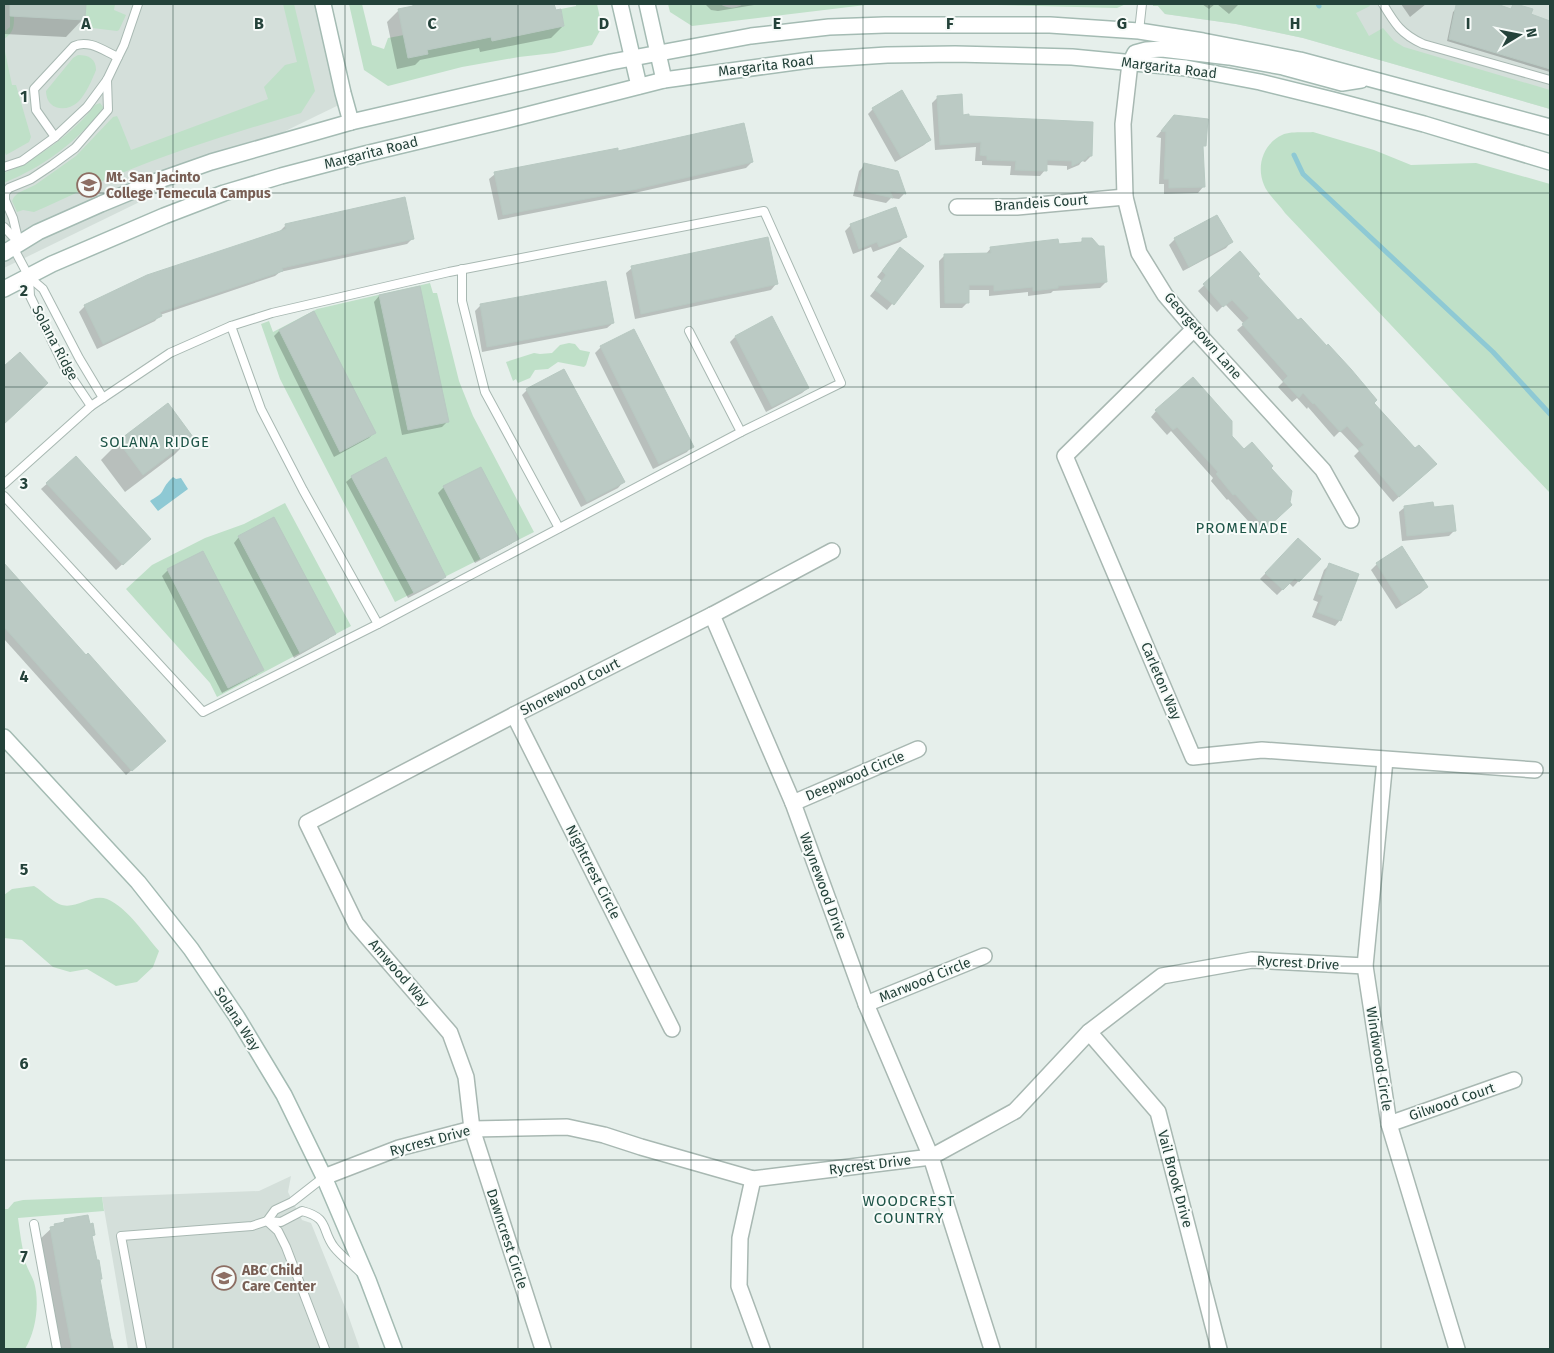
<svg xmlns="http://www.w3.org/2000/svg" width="1554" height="1353" viewBox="0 0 1554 1353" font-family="'Fira Sans',sans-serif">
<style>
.built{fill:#d4dfda}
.green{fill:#bfe0c8}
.water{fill:#8ec9d4}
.shadow{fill:#0003}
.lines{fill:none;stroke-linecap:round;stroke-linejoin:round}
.stream{stroke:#8ec9d4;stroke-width:5}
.building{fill:#bbcac4;stroke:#b8c9c2}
.lane-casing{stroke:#a8b8b2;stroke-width:10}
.street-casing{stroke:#a8b8b2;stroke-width:18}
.secondary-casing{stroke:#a4bbb3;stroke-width:18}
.lane{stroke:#fff;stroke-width:8}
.street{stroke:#fff;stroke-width:15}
.secondary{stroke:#fff;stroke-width:15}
.grid{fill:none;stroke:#24423a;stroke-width:1;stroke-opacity:0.55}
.labels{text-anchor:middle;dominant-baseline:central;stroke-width:4;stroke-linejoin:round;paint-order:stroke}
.street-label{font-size:14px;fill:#24423a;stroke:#f7fbf9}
.education-label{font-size:14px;font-weight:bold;fill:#785e54;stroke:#f7fbf9;text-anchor:start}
.neighbourhood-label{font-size:15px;letter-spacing:1px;fill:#1f5548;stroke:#f7fbf9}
.grid-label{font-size:16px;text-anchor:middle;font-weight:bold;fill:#24423a;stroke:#f7fbf9;stroke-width:4;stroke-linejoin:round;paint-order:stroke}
</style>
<rect width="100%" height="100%" fill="#e6efeb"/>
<g class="built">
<path d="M 4,4 L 318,4 L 345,102 L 4,268 Z"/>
<path d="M 1138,4 L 1550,4 L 1550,109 L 1303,38 L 1236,24 L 1165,14 L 1158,6 Z"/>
<path d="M 291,1176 L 288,1192 L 302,1220 L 311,1223 L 347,1312 L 360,1349 L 128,1349 L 102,1197 L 259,1191 Z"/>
</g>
<g class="green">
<path d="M 86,4 L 115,4 L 114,10 L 126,15 L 119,30 L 117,31 L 84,27 Z"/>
<path d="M 283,4 L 294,4 L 315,91 L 301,113 C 239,131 177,150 117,175 C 89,186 62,200 34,212 L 23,210 L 17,212 L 12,201 L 14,197 L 18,193 L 35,185 L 76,156 L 113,117 L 117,116 L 119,120 L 131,150 L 268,99 L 264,87 L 285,65 L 297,62 Z"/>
<path d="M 349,4 L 362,4 L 372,45 L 384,49 L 388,38 L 404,35 L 428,54 L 427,50 L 482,39 L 487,15 L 492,41 L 564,26 L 561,9 L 576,6 L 576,4 L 597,4 L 602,27 L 592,45 L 554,53 L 519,57 L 462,67 L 388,86 L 364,70 Z"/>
<path d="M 668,4 L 720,4 C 728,9 736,9 743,4 L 1126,4 L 1117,8 L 953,4 L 874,4 L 692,26 L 670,12 Z"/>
<path d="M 1153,4 L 1369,4 L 1370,6 L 1356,13 L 1369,36 L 1383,28 L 1394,41 L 1404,47 L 1550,90 L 1550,109 L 1303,38 L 1236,24 L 1165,14 L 1158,6 L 1153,6 Z"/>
<path d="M 10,15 L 14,16 C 14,27 14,32 4,39 L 4,32 L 10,27 Z"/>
<path d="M 4,47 L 12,85 L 16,85 L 31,137 L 29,142 L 6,155 L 4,150 Z"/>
<path d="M 78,55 C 89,55 96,59 96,70 C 92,80 86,94 78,102 C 66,113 46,110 46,91 L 73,58 Z"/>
<path d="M 100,103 L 103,107 L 102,111 C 72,145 46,165 4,183 L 4,173 C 35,161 75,132 95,105 Z"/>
<path d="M 1313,132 L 1374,150 L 1411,165 L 1476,163 L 1550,184 L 1550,493 L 1285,213 C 1279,204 1268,195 1264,185 C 1256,166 1263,144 1282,135 C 1290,131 1304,133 1313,132 Z"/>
<path d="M 430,283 L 433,293 L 437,293 L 459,381 L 473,416 L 534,532 L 395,602 L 280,379 L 261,324 L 269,321 L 273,332 L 317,309 Z"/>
<path d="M 569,343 L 575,344 L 580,350 L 590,352 L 586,365 L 584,367 L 558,362 L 548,369 L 535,370 L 530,378 L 518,383 L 516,379 L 513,381 L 506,362 L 534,353 L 540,354 L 552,353 L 560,345 Z"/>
<path d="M 285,503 L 351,626 L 217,697 L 210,683 L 126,589 L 152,565 L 205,538 L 244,524 Z"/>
<path d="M 34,886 C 41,890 52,901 59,904 C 75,911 91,893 107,899 C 127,907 145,935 159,951 L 153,967 L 137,982 L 116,986 L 87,969 L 70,972 L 53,967 L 22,940 L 4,938 L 4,895 L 12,889 Z"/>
<path d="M 102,1197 L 104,1211 L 18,1218 C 20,1233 22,1249 26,1264 C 28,1270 32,1276 34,1282 C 40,1303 36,1331 25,1349 L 4,1349 L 4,1209 L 8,1209 L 14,1202 L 23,1200 Z"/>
</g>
<path class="water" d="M 173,477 L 176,479 L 181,478 L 188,489 L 158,511 L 150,501 C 154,498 161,495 163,490 C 166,484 168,482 173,477 Z"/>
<g class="shadow">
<path d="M 4,4 L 85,4 L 83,19 L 66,37 L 4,34 Z"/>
<path d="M 418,4 L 553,4 L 555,12 L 563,26 L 551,38 L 480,52 L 479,48 L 420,60 L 415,65 L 397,69 L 387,22 L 399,10 L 410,8 L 414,5 Z"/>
<path d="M 705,4 L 760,4 L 718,11 L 711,10 Z"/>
<path d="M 1202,4 L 1215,4 L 1209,9 Z"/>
<path d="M 1217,4 L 1239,4 L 1229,14 Z"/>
<path d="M 1401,4 L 1426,4 L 1410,17 Z"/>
<path d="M 1467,4 L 1493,4 L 1511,10 L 1513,4 L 1529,15 L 1550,22 L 1550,72 L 1447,41 L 1453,12 L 1455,10 L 1458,18 Z"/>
<path d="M 938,97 L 962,116 L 1091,156 L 1085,162 L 1082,161 L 1079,165 L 1067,170 L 1067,166 L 1046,165 L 1045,170 L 1040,176 L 1010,175 L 1011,166 L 982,165 L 982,161 L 975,161 L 976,147 L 935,150 L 932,103 Z"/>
<path d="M 873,109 L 929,140 L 924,145 L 895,162 L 868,114 Z"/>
<path d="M 1169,122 L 1204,145 L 1202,147 L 1203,187 L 1198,193 L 1164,194 L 1164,184 L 1159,184 L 1161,138 L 1156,137 Z"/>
<path d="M 617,152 L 752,162 L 746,168 L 630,194 L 498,220 L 489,179 L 495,174 Z"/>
<path d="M 865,165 L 897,172 L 904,194 L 899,199 L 891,198 L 886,203 L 853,196 L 859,171 Z"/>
<path d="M 1217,216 L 1231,242 L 1226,248 L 1183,271 L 1169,245 L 1175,239 Z"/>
<path d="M 286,225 L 413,238 L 407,244 L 280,272 L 275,276 L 160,315 L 155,321 L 97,349 L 79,312 L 85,306 L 280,232 L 280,231 Z"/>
<path d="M 851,225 L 906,236 L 900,242 L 873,252 L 871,247 L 853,254 L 845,231 Z"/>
<path d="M 1083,240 L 1106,282 L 1100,288 L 1053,291 L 1051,293 L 1028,296 L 1028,292 L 989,296 L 989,290 L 968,290 L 968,302 L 962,308 L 940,308 L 939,261 L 945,255 L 985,255 L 991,248 L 1079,244 Z"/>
<path d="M 1239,253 L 1256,276 L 1373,403 L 1429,470 L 1393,502 L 1354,456 L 1359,451 L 1340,431 L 1334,437 L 1308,407 L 1307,409 L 1297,398 L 1292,402 L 1278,387 L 1283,382 L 1237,330 L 1244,324 L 1225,304 L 1217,312 L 1198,291 Z"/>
<path d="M 895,255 L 923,267 L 887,310 L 870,296 L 882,281 L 877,277 Z"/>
<path d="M 632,268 L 776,284 L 771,290 L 635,319 L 626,273 Z"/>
<path d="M 419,288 L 448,421 L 442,427 L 402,435 L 374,302 L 379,296 Z"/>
<path d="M 480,306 L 613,323 L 607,328 L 482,352 L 475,311 Z"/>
<path d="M 313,313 L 375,432 L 369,438 L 334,457 L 274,336 L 279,331 Z"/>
<path d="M 735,337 L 808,388 L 802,393 L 766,412 L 730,342 Z"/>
<path d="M 601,347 L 692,446 L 687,452 L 653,469 L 595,353 Z"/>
<path d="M 20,354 L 41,389 L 4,422 L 4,368 Z"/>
<path d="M 527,390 L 623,482 L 618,488 L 581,507 L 522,395 Z"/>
<path d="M 1156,411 L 1231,436 L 1244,451 L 1269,468 L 1285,511 L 1260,534 L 1228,499 L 1227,500 L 1211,481 L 1213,478 L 1171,431 L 1167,435 L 1151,417 Z"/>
<path d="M 192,437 L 174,455 L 125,492 L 101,460 L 119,442 Z"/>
<path d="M 76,458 L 143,545 L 116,570 L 41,489 Z"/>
<path d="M 352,477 L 445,576 L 439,582 L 408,598 L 346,482 Z"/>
<path d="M 444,487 L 517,539 L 511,544 L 475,563 L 438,493 Z"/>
<path d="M 1405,507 L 1433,509 L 1455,530 L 1449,536 L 1402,541 L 1399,512 Z"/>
<path d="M 239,537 L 334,634 L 328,639 L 294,658 L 234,543 Z"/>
<path d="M 1298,540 L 1319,559 L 1293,587 L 1289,583 L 1277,595 L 1260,579 Z"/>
<path d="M 1402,548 L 1427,587 L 1421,593 L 1396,609 L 1371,570 L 1377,564 Z"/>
<path d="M 4,565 L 86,657 L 159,746 L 126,775 L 4,639 Z"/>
<path d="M 1329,565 L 1340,620 L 1335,626 L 1312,617 L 1318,602 L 1313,600 L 1324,570 Z"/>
<path d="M 168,570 L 262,670 L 256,675 L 222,693 L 162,576 Z"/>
<path d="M 65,1220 L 94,1235 L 91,1237 L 101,1278 L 99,1281 L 110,1340 L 112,1339 L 114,1349 L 58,1349 L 39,1240 L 55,1225 L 62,1223 Z"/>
</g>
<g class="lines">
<g class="stream">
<path d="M 1318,4 L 1319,6"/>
<path d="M 1294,155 L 1303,174 L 1493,352 L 1550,414"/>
</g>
</g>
<g class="building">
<path d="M 10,4 L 86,4 L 85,20 L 10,16 Z"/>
<path d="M 413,4 L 554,4 L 556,10 L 561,9 L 564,26 L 492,41 L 491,37 L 427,50 L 428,54 L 408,58 L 398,9 L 413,6 Z"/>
<path d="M 1465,4 L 1497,4 L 1511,9 L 1513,4 L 1516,4 L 1533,9 L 1531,14 L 1550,21 L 1550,69 L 1449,39 L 1456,5 L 1463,5 Z"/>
<path d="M 902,90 L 931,140 L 901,157 L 872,108 Z"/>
<path d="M 962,94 L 963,115 L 969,114 L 969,116 L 1093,122 L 1092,156 L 1088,156 L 1086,159 L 1072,166 L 1072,161 L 1047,160 L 1047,171 L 1015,170 L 1016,161 L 987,160 L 987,156 L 980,155 L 981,142 L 940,145 L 937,96 Z"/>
<path d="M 1174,115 L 1208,119 L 1206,146 L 1203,146 L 1205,187 L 1169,188 L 1169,179 L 1164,179 L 1166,132 L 1161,131 Z"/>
<path d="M 744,123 L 753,162 L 637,189 L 503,215 L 494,172 L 618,148 L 618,151 Z"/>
<path d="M 864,163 L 898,171 L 906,194 L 890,191 L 893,198 L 858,190 Z"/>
<path d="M 405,197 L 414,239 L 282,268 L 283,271 L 160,312 L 162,316 L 103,344 L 84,305 L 147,275 L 286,229 L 285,224 Z"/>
<path d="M 896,207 L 907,237 L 879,247 L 877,242 L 859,249 L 850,224 Z"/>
<path d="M 1217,215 L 1233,242 L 1189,267 L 1174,238 Z"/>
<path d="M 768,237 L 778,284 L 641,314 L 631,266 Z"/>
<path d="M 1082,238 L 1092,238 L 1099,246 L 1104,246 L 1107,282 L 1058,286 L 1058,288 L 1033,291 L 1033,287 L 994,291 L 994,285 L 969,285 L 969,303 L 945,303 L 944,254 L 991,253 L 990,247 L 1058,239 L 1059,244 L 1082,242 Z"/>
<path d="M 900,247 L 924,266 L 894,305 L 875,290 L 886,275 L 882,271 Z"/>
<path d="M 1240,251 L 1260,274 L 1258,276 L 1298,320 L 1301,318 L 1327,346 L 1328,344 L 1351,369 L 1377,400 L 1374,403 L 1415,448 L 1419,445 L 1437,464 L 1399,497 L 1358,449 L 1364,445 L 1347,426 L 1340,432 L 1314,403 L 1313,404 L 1303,393 L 1299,398 L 1283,381 L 1288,376 L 1242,324 L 1249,318 L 1232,300 L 1223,307 L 1203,284 Z"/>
<path d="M 606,281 L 614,323 L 487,347 L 480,304 Z"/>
<path d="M 420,286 L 449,422 L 408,430 L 379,295 Z"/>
<path d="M 314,311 L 376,433 L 340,452 L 279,330 Z"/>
<path d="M 772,316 L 809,388 L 772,407 L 735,336 Z"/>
<path d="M 634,329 L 694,447 L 659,464 L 600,346 Z"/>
<path d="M 20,352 L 48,383 L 4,424 L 4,366 Z"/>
<path d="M 564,369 L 625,482 L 587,502 L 526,389 Z"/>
<path d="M 1193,377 L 1232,421 L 1232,436 L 1244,449 L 1252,442 L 1273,466 L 1271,468 L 1292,491 L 1290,502 L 1292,505 L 1266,529 L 1235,494 L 1233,495 L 1216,474 L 1218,472 L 1177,427 L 1173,430 L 1155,410 Z"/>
<path d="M 168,403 L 193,437 L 143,475 L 118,441 Z"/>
<path d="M 76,456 L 151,539 L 123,565 L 46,483 Z"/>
<path d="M 386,457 L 446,577 L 414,593 L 351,476 Z"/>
<path d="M 481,467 L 519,539 L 481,559 L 443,486 Z"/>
<path d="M 1433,502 L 1434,507 L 1453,505 L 1456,531 L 1407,536 L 1404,506 Z"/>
<path d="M 274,517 L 336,634 L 300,653 L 238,536 Z"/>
<path d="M 1298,538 L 1321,559 L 1299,582 L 1295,578 L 1283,590 L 1265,573 Z"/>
<path d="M 1402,546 L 1428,587 L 1402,604 L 1376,563 Z"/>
<path d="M 203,551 L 264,670 L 228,688 L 167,569 Z"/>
<path d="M 4,563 L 86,655 L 88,653 L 166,741 L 132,771 L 4,627 Z"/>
<path d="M 1329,563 L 1359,574 L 1341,621 L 1317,612 L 1323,596 L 1318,594 Z"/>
<path d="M 88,1215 L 90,1224 L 93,1223 L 95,1235 L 92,1236 L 97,1260 L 99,1260 L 102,1279 L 100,1279 L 113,1349 L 72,1349 L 62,1296 L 50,1227 L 55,1226 L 54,1224 L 65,1222 L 64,1219 Z"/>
</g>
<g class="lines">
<g class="lane-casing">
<g id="lane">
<path d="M 1383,4 C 1395,24 1401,34 1423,44 L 1550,80"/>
<path d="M 1139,31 L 1142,4"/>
<path d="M 55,137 L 36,110 L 34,89 L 74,46 C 89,39 104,51 118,57"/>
<path d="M 4,167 L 22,161 L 55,137 L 87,107 L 107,80 L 118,57 L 124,45 L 138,4"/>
<path d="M 4,227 L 18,242"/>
<path d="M 19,243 L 13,218 L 5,200 L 5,193 L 9,188 L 31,179 L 52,165 L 75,148 L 108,110 L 107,80"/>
<path d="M 13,247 L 29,277 L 43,289 L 79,358 L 103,398"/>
<path d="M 462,269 L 462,301 L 485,392 L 559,528"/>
<path d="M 29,277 L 30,296 L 64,366 L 91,406"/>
<path d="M 231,326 L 272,313 L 449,272 L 764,211 L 841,383 L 741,432 L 378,624"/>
<path d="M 689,331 L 741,432"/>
<path d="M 4,484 L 91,406 L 170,353 L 231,326 L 261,409 L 303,490 L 378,624 L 203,712 L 4,496"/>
<path d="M 267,1221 L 278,1231 L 286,1247 L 325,1349"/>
<path d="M 267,1221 L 281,1222 L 302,1211 C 330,1218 321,1230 334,1247 C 341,1256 352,1264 360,1272"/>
<path d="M 34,1224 L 57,1349"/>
<path d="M 142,1349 L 121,1236 L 252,1226 L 267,1221 L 275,1210 L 292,1202 L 324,1177"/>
</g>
</g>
<g class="street-casing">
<g id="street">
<path d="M 1130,63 L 1123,124 L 1125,197 L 1139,253 L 1165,295 L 1194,329 L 1323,470 L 1351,520"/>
<path d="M 957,207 L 1017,207 L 1125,197"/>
<path d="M 1194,329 L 1065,456 L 1193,757 L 1262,750 L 1535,770"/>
<path d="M 712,615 L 793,803 L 866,1004 L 931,1157 L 992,1349"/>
<path d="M 514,715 L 672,1029"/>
<path d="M 1385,760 L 1365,966 L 1389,1124 L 1457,1349"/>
<path d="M 793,803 L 918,749"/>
<path d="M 866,1004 L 984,956"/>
<path d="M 1089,1032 L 1158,1112 L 1219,1349"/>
<path d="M 1389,1124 L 1514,1080"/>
<path d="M 324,1177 L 399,1148 L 472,1129 L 567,1127 L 604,1135 L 641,1147 L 753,1179 L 931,1157 L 1015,1111 L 1089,1032 L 1162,976 L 1252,960 L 1365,966"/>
<path d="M 753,1179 L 740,1238 L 739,1286 L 762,1349"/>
<path d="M 543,1349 L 472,1129 L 466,1077 L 450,1033 L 356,924 L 307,823 L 514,715 L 712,615 L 832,551"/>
</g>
</g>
<g class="secondary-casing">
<g id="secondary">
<path d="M 323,4 L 343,93 L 351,122"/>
<path d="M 620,4 L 639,86"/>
<path d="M 647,4 L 664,80"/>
<path d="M 1130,63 L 1135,53 L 1146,50 L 1162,49 L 1229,57 L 1283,67 L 1342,83 L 1361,80"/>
<path d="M 4,253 L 38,232 L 101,204 L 157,181 L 211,162 L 351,122 L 611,62 L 751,36 L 829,27 L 885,25 L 1050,25 L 1139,31 L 1203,41 L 1300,60 L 1550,127"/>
<path d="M 4,289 L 52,264 L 164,216 L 224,193 L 281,176 L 365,154 L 511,119 L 664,80 L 810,60 L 887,55 L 955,54 L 1072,57 L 1186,68 L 1260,82 L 1333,100 L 1424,124 L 1550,162"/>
<path d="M 4,737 L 138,882 L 191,949 L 237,1017 L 284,1095 L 324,1177 L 368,1280 L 394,1349"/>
</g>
</g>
<use href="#lane" class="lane"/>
<use href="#street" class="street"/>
<use href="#secondary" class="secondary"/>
</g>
<path class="grid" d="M 173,4 L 173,1349M 345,4 L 345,1349M 518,4 L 518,1349M 691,4 L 691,1349M 863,4 L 863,1349M 1036,4 L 1036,1349M 1209,4 L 1209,1349M 1381,4 L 1381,1349M 4,193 L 1550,193M 4,387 L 1550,387M 4,580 L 1550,580M 4,773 L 1550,773M 4,966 L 1550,966M 4,1160 L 1550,1160"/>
<defs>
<g id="university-ring" transform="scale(1.25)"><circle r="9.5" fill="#f7fbf9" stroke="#8d6e63" stroke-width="1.5"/><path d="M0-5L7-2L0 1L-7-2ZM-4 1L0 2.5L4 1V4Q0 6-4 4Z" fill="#8d6e63"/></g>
<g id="school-ring" transform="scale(1.25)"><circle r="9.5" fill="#f7fbf9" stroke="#8d6e63" stroke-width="1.5"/><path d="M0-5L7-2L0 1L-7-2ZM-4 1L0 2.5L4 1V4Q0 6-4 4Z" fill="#8d6e63"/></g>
</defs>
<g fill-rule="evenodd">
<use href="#university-ring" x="89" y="185"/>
<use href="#school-ring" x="224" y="1278"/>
</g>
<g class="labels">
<g class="street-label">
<text transform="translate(766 66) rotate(-7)">Margarita Road</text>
<text transform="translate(1169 68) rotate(7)">Margarita Road</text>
<text transform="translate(371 153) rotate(-14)">Margarita Road</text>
<text transform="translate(1041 203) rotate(-4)">Brandeis Court</text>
<text transform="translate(1203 336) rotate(49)">Georgetown Lane</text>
<text transform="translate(55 343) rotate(62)">Solana Ridge</text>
<text transform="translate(1161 681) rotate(67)">Carleton Way</text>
<text transform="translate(570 687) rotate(-27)">Shorewood Court</text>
<text transform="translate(855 776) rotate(-23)">Deepwood Circle</text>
<text transform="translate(593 872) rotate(63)">Nightcrest Circle</text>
<text transform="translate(823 886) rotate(70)">Waynewood Drive</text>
<text transform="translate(1298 963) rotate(3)">Rycrest Drive</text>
<text transform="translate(399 973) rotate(49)">Amwood Way</text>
<text transform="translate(925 980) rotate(-22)">Marwood Circle</text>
<text transform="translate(237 1019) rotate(57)">Solana Way</text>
<text transform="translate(1379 1059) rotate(81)">Windwood Circle</text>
<text transform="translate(1452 1102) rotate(-19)">Gilwood Court</text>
<text transform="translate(430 1141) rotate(-15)">Rycrest Drive</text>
<text transform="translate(870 1165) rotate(-7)">Rycrest Drive</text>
<text transform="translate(1175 1179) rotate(75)">Vail Brook Drive</text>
<text transform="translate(507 1239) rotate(72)">Dawncrest Circle</text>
</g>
<g class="education-label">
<text x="106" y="177">Mt. San Jacinto<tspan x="106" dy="16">College Temecula Campus</tspan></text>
<text x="242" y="1270">ABC Child<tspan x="242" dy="16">Care Center</tspan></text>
</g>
<g class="neighbourhood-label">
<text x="155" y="442">SOLANA RIDGE</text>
<text x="1242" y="528">PROMENADE</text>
<text x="909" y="1201">WOODCREST<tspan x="909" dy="17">COUNTRY</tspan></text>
</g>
</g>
<g class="grid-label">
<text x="86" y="29">A</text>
<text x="259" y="29">B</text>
<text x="432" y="29">C</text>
<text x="604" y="29">D</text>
<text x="777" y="29">E</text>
<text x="950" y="29">F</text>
<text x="1122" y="29">G</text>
<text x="1295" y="29">H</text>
<text x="1468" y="29">I</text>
<text x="24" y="102">1</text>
<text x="24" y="296">2</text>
<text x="24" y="489">3</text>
<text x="24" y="682">4</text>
<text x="24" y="875">5</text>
<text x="24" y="1069">6</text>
<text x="24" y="1262">7</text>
</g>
<rect width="1554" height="1353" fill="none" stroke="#24423a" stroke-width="10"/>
<g transform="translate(1519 35) rotate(80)" stroke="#f7fbf9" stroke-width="4" paint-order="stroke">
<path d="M0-4L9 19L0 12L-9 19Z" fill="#24423a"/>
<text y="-8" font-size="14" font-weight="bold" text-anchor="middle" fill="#24423a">N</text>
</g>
</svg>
